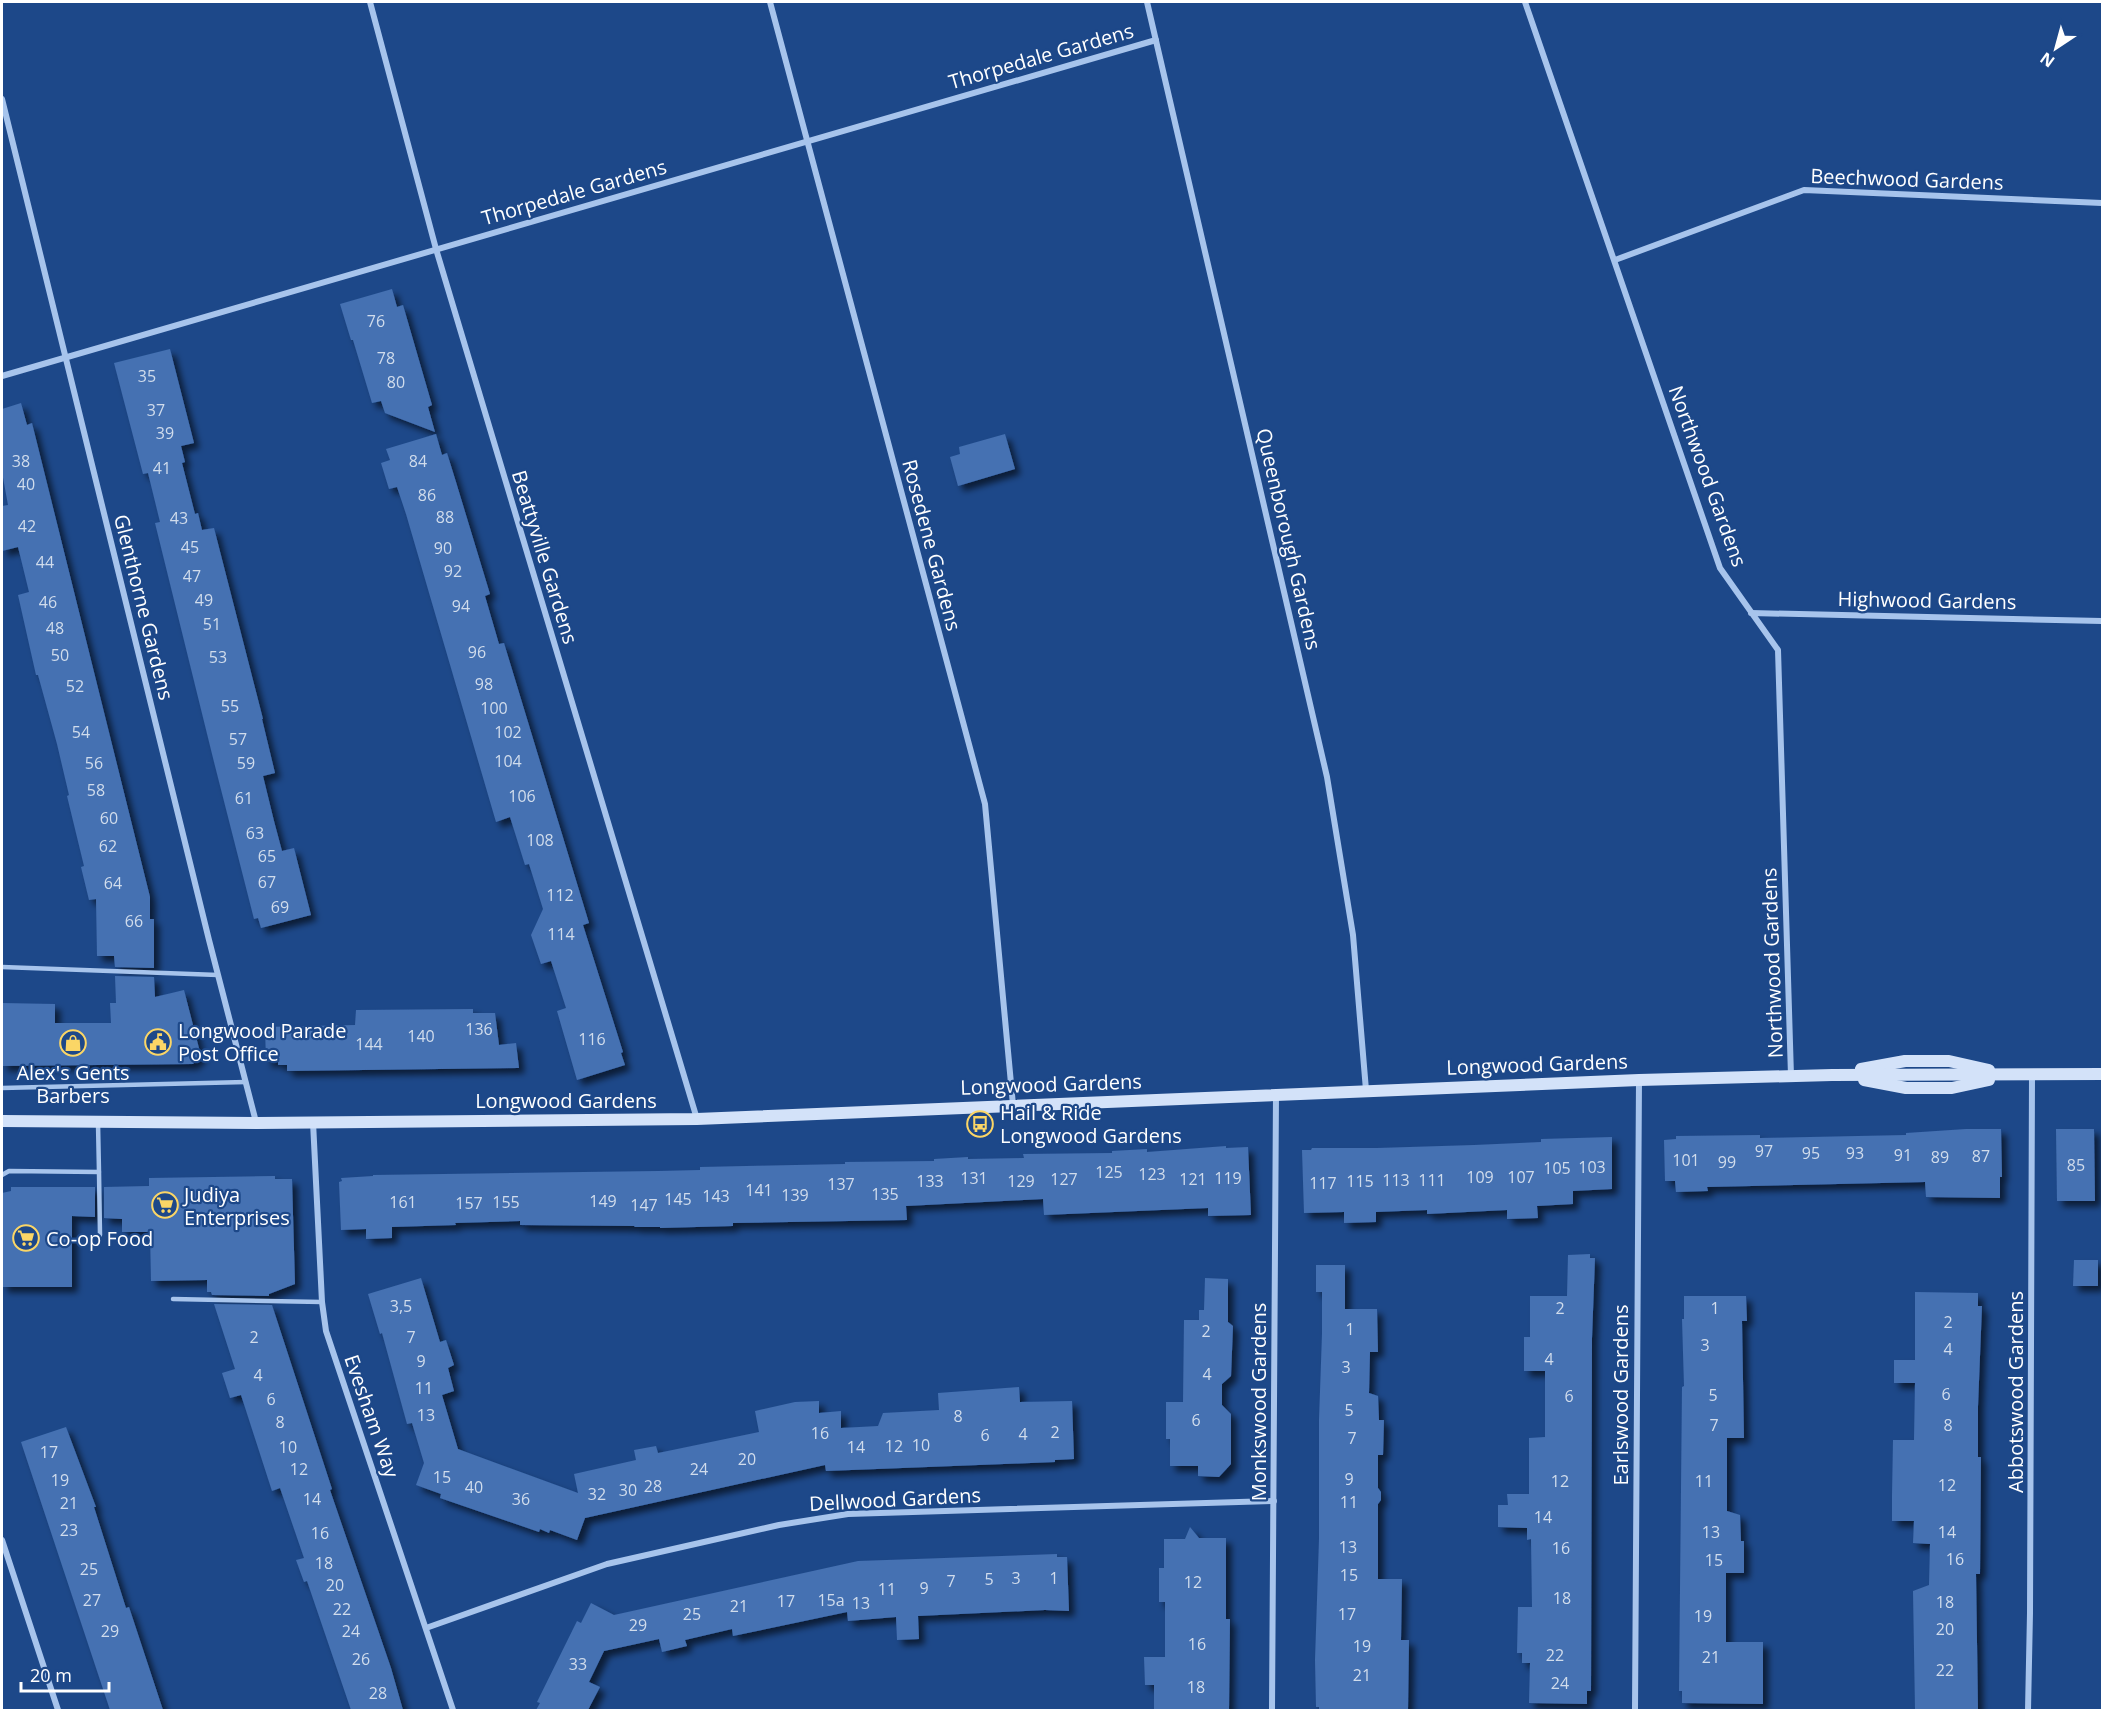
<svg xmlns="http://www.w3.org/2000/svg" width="2104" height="1712" viewBox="0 0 2104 1712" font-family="'Open Sans',sans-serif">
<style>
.building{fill:#4571b2;filter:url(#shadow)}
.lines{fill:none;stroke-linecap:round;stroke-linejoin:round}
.lane{stroke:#a7c4ec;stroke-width:4.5}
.street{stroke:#a7c4ec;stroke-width:6}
.secondary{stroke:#d3e2f9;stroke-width:12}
.labels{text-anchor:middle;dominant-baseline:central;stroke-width:4.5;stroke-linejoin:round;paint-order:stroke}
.number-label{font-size:16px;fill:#d0dcec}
.street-label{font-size:20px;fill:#fff;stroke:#1d4889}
.poi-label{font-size:20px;fill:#fff;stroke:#1d4889;text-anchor:start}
</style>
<defs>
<filter id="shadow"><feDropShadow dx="5.5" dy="5.5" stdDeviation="3" flood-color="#0009"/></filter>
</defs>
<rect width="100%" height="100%" fill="#1d4889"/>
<g class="building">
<path d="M 392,289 L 397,307 L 403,305 L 432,405 L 428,407 L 435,432 L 385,413 L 381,401 L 372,403 L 353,340 L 351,340 L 340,304 Z"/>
<path d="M 170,349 L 194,443 L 181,446 L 185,462 L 182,463 L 195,514 L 198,513 L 202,530 L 214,528 L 263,719 L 262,719 L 275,773 L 263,776 L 274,821 L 282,851 L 294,848 L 311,915 L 261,928 L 258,918 L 254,919 L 214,762 L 155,523 L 160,522 L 148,473 L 143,474 L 114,363 Z"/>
<path d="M 21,403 L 27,425 L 32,423 L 150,897 L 150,919 L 154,919 L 154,968 L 115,967 L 114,956 L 97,956 L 96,899 L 89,900 L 81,867 L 84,866 L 67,796 L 69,795 L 57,744 L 38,675 L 36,675 L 18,595 L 29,592 L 18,547 L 2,551 L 2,506 L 8,505 L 2,472 L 2,409 Z"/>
<path d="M 436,434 L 442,455 L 447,453 L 456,482 L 490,594 L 485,596 L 499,644 L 504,643 L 589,923 L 583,925 L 623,1052 L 621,1053 L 625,1065 L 577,1080 L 557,1011 L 566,1008 L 551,961 L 541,964 L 531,935 L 543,909 L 529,864 L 525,865 L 510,817 L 496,822 L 406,514 L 397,487 L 389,489 L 381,463 L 390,460 L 386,449 Z"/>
<path d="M 1005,434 L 1015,469 L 958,486 L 950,457 L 960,454 L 959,447 Z"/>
<path d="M 115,976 L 154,977 L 155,997 L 184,990 L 201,1056 L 193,1064 L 2,1066 L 2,1003 L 55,1004 L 55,1023 L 111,1023 L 110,1003 L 116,1003 Z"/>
<path d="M 473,1009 L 473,1013 L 495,1013 L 499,1045 L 516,1043 L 519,1068 L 287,1071 L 287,1065 L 278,1065 L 278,1061 L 266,1062 L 265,1027 L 355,1025 L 356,1010 Z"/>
<path d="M 1966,1129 L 2001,1129 L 2002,1177 L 2000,1177 L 2000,1198 L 1926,1197 L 1925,1182 L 1707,1187 L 1708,1191 L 1676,1192 L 1675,1181 L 1665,1181 L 1664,1140 L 1676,1139 L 1676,1136 L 1760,1135 L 1760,1138 L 1906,1135 L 1906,1133 Z"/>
<path d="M 2056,1129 L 2094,1129 L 2095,1201 L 2057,1201 Z"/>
<path d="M 1612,1137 L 1612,1189 L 1573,1191 L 1573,1204 L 1537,1206 L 1538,1218 L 1507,1219 L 1507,1210 L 1427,1214 L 1427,1210 L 1376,1212 L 1376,1222 L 1344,1223 L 1344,1212 L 1304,1213 L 1302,1150 L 1311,1150 L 1312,1148 L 1377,1148 L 1474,1145 L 1541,1142 L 1541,1139 Z"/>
<path d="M 1226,1146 L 1226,1148 L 1248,1147 L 1251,1215 L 1208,1216 L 1208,1208 L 1044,1215 L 1043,1199 L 906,1206 L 907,1220 L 733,1223 L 733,1226 L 660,1228 L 660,1227 L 635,1227 L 634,1226 L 520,1225 L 520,1221 L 455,1223 L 456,1225 L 392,1227 L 392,1238 L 366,1239 L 366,1229 L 341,1230 L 339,1182 L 342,1181 L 341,1178 L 373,1176 L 373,1175 L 658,1171 L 700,1170 L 700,1167 L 845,1164 L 845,1162 L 934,1161 L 934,1159 L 968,1157 L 968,1159 L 1024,1158 L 1023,1154 L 1112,1153 L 1112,1151 L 1147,1149 L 1147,1152 Z"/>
<path d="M 275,1176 L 275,1179 L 292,1179 L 295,1284 L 269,1294 L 269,1296 L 212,1295 L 211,1292 L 207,1292 L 207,1280 L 151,1281 L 150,1232 L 122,1232 L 122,1219 L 104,1218 L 104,1187 L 149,1186 L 149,1178 Z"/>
<path d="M 11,1187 L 95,1187 L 95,1217 L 72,1216 L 72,1287 L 2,1287 L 2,1193 L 11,1191 Z"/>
<path d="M 1590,1254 L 1590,1258 L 1595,1258 L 1592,1338 L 1591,1691 L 1587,1691 L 1587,1704 L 1529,1703 L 1530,1663 L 1522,1663 L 1522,1653 L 1517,1653 L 1518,1607 L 1532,1607 L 1531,1539 L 1527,1540 L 1527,1528 L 1498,1527 L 1498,1505 L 1508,1505 L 1507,1494 L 1529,1494 L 1529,1438 L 1545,1437 L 1545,1371 L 1524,1371 L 1524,1337 L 1530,1337 L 1530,1296 L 1567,1296 L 1568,1255 Z"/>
<path d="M 2074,1260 L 2098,1260 L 2098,1286 L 2073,1286 Z"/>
<path d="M 1316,1265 L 1345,1265 L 1345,1309 L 1377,1309 L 1378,1352 L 1370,1352 L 1369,1393 L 1378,1396 L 1379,1420 L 1384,1420 L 1383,1455 L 1378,1455 L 1378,1488 L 1381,1492 L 1381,1500 L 1378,1504 L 1378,1579 L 1402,1579 L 1401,1640 L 1409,1640 L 1408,1710 L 1319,1710 L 1319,1707 L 1316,1707 L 1315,1660 L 1319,1539 L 1319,1420 L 1322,1334 L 1322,1292 L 1316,1292 Z"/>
<path d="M 421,1278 L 440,1342 L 446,1340 L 454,1365 L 448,1368 L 454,1391 L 442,1395 L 458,1449 L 578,1493 L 574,1474 L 636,1460 L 634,1450 L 656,1446 L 658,1453 L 759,1432 L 755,1411 L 795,1402 L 819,1401 L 819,1413 L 841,1411 L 841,1428 L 878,1426 L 883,1413 L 939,1410 L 938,1393 L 1019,1387 L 1020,1402 L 1072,1401 L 1074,1459 L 1055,1460 L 1055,1462 L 826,1471 L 825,1465 L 585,1518 L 577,1540 L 550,1530 L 549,1533 L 540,1529 L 539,1532 L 440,1498 L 441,1494 L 416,1485 L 424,1463 L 412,1423 L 407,1424 L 382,1333 L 380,1334 L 368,1294 Z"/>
<path d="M 1205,1278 L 1228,1279 L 1228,1322 L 1233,1326 L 1231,1376 L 1222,1384 L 1222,1405 L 1231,1414 L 1231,1464 L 1219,1477 L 1198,1476 L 1198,1466 L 1170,1466 L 1170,1439 L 1166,1439 L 1166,1402 L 1183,1402 L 1184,1320 L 1199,1320 L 1199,1310 L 1204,1310 Z"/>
<path d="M 1915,1292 L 1978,1293 L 1978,1306 L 1982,1306 L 1978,1406 L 1978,1457 L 1981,1457 L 1980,1574 L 1976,1574 L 1978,1710 L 1915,1710 L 1913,1591 L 1929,1585 L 1930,1544 L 1913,1543 L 1914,1521 L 1892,1521 L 1892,1496 L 1893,1440 L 1914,1440 L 1915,1383 L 1894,1383 L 1894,1360 L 1915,1360 Z"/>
<path d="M 1684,1296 L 1746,1296 L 1747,1321 L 1742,1321 L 1744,1438 L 1727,1438 L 1727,1511 L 1740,1515 L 1741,1541 L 1744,1541 L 1744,1573 L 1726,1573 L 1726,1642 L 1763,1642 L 1763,1704 L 1682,1703 L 1682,1691 L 1679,1691 L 1682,1387 L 1684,1386 L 1682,1319 L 1684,1319 Z"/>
<path d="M 214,1304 L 272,1305 L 332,1489 L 330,1490 L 391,1668 L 403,1710 L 351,1710 L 307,1581 L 304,1582 L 296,1560 L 304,1558 L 280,1488 L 272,1491 L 241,1395 L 230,1398 L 222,1373 L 235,1369 Z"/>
<path d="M 66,1427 L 96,1507 L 94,1507 L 126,1608 L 129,1607 L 163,1710 L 110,1710 L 21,1442 Z"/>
<path d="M 1190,1527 L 1199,1538 L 1226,1538 L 1226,1619 L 1230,1619 L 1229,1710 L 1154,1710 L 1154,1685 L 1145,1685 L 1144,1657 L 1165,1657 L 1165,1602 L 1159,1602 L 1159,1568 L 1164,1568 L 1164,1539 L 1185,1539 Z"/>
<path d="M 1057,1554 L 1057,1557 L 1067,1557 L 1069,1611 L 1045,1610 L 918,1616 L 919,1639 L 897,1640 L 896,1617 L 848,1621 L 847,1612 L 733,1636 L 732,1629 L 685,1640 L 687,1646 L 662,1652 L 659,1639 L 604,1651 L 589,1682 L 600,1687 L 588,1710 L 536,1710 L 540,1703 L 537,1702 L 577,1621 L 581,1623 L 591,1603 L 614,1615 L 858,1561 Z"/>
</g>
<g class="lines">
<g class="lane">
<path d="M 2,967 L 218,975"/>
<path d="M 2,1088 L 246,1082"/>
<path d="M 99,1172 L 100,1235"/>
<path d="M 2,1175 L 9,1171 L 99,1172 L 98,1123"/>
<path d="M 173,1299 L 322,1302"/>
</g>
<g class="street">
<path d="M 370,2 L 436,249 L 697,1119"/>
<path d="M 770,2 L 985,804 L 1013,1105"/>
<path d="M 1147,2 L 1327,777 L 1353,935 L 1366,1090"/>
<path d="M 1525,2 L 1720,568 L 1778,650 L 1791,1076"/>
<path d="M 2,99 L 209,940 L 256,1122"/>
<path d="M 1615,260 L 1804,190 L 2102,203"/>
<path d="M 2,376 L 1156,40"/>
<path d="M 1751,613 L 2102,621"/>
<path d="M 313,1122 L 322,1302 L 326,1331 L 453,1710"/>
<path d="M 2,1540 L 58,1710"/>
<path d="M 426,1628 L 607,1564 L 779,1525 L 848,1514 L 1274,1501"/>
<path d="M 1272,1710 L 1276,1094"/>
<path d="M 1635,1710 L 1639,1080"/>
<path d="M 2028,1710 L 2030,1613 L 2032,1075"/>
</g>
<g class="secondary">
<path d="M 1861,1069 L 1905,1061 L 1949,1061 L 1989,1070"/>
<path d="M 1864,1080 L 1906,1088 L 1952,1088 L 1989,1080"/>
<path d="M 2,1121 L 257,1123 L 697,1119 L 1639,1080 L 1832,1075 L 2102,1074"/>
</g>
</g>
<defs>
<g id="civic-ring" transform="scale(1.35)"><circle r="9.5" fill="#1d4889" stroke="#fbd666" stroke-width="1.5"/><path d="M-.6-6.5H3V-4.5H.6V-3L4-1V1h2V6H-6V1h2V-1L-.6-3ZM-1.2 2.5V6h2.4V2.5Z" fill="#fbd666"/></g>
<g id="shop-ring" transform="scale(1.35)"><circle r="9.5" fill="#1d4889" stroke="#fbd666" stroke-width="1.5"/><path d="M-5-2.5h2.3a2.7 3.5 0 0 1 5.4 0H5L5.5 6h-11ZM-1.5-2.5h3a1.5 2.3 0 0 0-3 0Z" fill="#fbd666"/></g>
<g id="bus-ring" transform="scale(1.35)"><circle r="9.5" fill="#1d4889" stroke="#fbd666" stroke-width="1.5"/><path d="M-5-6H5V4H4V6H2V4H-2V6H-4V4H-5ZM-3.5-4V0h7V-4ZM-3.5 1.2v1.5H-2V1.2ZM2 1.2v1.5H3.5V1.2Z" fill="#fbd666"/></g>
<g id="supermarket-ring" transform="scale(1.35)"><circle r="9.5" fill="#1d4889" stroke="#fbd666" stroke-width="1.5"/><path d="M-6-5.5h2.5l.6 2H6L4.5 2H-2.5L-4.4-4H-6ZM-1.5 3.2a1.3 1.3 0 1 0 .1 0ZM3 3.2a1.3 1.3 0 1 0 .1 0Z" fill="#fbd666"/></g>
</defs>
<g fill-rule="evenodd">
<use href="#civic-ring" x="158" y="1042"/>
<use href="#shop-ring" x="73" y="1043"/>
<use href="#bus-ring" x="980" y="1124"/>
<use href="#supermarket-ring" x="165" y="1205"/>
<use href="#supermarket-ring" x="26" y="1238"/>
</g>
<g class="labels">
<g class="number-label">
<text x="376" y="321">76</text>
<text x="386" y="358">78</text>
<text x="147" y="376">35</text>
<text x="396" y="382">80</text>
<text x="156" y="410">37</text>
<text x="165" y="433">39</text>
<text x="21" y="461">38</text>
<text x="418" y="461">84</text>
<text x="162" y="468">41</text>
<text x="26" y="484">40</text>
<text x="427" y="495">86</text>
<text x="445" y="517">88</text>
<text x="179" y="518">43</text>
<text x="27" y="526">42</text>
<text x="190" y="547">45</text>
<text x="443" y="548">90</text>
<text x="45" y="562">44</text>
<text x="453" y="571">92</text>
<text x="192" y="576">47</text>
<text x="204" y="600">49</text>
<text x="48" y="602">46</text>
<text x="461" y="606">94</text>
<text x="212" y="624">51</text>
<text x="55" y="628">48</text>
<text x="477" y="652">96</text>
<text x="60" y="655">50</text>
<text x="218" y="657">53</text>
<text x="484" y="684">98</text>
<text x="75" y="686">52</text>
<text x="230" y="706">55</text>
<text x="494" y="708">100</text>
<text x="81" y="732">54</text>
<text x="508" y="732">102</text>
<text x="238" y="739">57</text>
<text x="508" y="761">104</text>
<text x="94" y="763">56</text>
<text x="246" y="763">59</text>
<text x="96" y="790">58</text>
<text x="522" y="796">106</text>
<text x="244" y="798">61</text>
<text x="109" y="818">60</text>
<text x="255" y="833">63</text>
<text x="540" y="840">108</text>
<text x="108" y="846">62</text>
<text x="267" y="856">65</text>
<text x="267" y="882">67</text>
<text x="113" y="883">64</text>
<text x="560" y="895">112</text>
<text x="280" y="907">69</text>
<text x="134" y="921">66</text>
<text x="561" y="934">114</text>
<text x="479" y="1029">136</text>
<text x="421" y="1036">140</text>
<text x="592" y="1039">116</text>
<text x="369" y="1044">144</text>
<text x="1764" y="1151">97</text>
<text x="1811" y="1153">95</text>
<text x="1855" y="1153">93</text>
<text x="1903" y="1155">91</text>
<text x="1981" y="1156">87</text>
<text x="1940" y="1157">89</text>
<text x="1686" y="1160">101</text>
<text x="1727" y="1162">99</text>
<text x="2076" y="1165">85</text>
<text x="1592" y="1167">103</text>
<text x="1557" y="1168">105</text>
<text x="1109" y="1172">125</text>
<text x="1152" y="1174">123</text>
<text x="1480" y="1177">109</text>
<text x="1521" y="1177">107</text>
<text x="974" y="1178">131</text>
<text x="1228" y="1178">119</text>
<text x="1064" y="1179">127</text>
<text x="1193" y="1179">121</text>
<text x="1396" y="1180">113</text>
<text x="1432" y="1180">111</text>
<text x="930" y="1181">133</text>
<text x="1021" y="1181">129</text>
<text x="1360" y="1181">115</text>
<text x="1323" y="1183">117</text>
<text x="841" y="1184">137</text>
<text x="759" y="1190">141</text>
<text x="885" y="1194">135</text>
<text x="795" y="1195">139</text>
<text x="716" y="1196">143</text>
<text x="678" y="1199">145</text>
<text x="603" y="1201">149</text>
<text x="403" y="1202">161</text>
<text x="506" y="1202">155</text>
<text x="469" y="1203">157</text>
<text x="644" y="1205">147</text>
<text x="401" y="1306">3,5</text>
<text x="1560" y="1308">2</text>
<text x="1715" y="1308">1</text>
<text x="1948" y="1322">2</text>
<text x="1350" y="1329">1</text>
<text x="1206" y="1331">2</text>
<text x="254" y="1337">2</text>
<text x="411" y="1337">7</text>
<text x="1705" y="1345">3</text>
<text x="1948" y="1349">4</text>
<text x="1549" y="1359">4</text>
<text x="421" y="1361">9</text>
<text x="1346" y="1367">3</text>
<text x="1207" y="1374">4</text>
<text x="258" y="1375">4</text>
<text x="424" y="1388">11</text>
<text x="1946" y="1394">6</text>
<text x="1713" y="1395">5</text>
<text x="1569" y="1396">6</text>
<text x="271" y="1399">6</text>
<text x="1349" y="1410">5</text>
<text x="426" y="1415">13</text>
<text x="958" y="1416">8</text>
<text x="1196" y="1420">6</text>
<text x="280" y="1422">8</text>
<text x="1714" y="1425">7</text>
<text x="1948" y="1425">8</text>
<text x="1055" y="1432">2</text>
<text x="820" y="1433">16</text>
<text x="1023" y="1434">4</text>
<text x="985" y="1435">6</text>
<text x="1352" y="1438">7</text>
<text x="921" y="1445">10</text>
<text x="894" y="1446">12</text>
<text x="288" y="1447">10</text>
<text x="856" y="1447">14</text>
<text x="49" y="1452">17</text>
<text x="747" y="1459">20</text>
<text x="299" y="1469">12</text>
<text x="699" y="1469">24</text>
<text x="442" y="1477">15</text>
<text x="1349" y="1479">9</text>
<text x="60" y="1480">19</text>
<text x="1560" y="1481">12</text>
<text x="1704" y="1481">11</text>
<text x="1947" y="1485">12</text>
<text x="653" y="1486">28</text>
<text x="474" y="1487">40</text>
<text x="628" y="1490">30</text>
<text x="597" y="1494">32</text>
<text x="312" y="1499">14</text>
<text x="521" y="1499">36</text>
<text x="1349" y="1502">11</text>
<text x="69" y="1503">21</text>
<text x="1543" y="1517">14</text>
<text x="69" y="1530">23</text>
<text x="1711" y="1532">13</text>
<text x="1947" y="1532">14</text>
<text x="320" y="1533">16</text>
<text x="1348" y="1547">13</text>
<text x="1561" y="1548">16</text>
<text x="1955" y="1559">16</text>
<text x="1714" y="1560">15</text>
<text x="324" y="1563">18</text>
<text x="89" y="1569">25</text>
<text x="1349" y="1575">15</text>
<text x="1016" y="1578">3</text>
<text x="1054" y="1578">1</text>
<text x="989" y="1579">5</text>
<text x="951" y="1581">7</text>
<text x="1193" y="1582">12</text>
<text x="335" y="1585">20</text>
<text x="924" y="1588">9</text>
<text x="887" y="1589">11</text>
<text x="1562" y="1598">18</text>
<text x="92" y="1600">27</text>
<text x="831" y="1600">15a</text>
<text x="786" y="1601">17</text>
<text x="1945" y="1602">18</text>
<text x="861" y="1603">13</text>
<text x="739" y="1606">21</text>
<text x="342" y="1609">22</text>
<text x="692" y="1614">25</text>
<text x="1347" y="1614">17</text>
<text x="1703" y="1616">19</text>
<text x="638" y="1625">29</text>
<text x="1945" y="1629">20</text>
<text x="110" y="1631">29</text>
<text x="351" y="1631">24</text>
<text x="1197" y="1644">16</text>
<text x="1362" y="1646">19</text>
<text x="1555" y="1655">22</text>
<text x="1711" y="1657">21</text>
<text x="361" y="1659">26</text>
<text x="578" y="1664">33</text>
<text x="1945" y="1670">22</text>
<text x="1362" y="1675">21</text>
<text x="1560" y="1683">24</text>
<text x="1196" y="1687">18</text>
<text x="378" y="1693">28</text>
</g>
<g class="street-label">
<text transform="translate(1041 56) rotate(-16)">Thorpedale Gardens</text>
<text transform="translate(1907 179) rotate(2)">Beechwood Gardens</text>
<text transform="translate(574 192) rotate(-16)">Thorpedale Gardens</text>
<text transform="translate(1708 476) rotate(70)">Northwood Gardens</text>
<text transform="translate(1289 539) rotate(77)">Queenborough Gardens</text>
<text transform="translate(932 545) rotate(75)">Rosedene Gardens</text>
<text transform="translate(545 557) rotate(73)">Beattyville Gardens</text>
<text transform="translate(1927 600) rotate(1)">Highwood Gardens</text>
<text transform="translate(144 607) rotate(76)">Glenthorne Gardens</text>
<text transform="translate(1772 963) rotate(-92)">Northwood Gardens</text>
<text transform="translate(1537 1064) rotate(-2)">Longwood Gardens</text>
<text transform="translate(1051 1084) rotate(-2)">Longwood Gardens</text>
<text x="566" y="1100">Longwood Gardens</text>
<text transform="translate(2015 1392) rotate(-90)">Abbotswood Gardens</text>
<text transform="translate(1620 1395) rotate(-90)">Earlswood Gardens</text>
<text transform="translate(1258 1402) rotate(-90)">Monkswood Gardens</text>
<text transform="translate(372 1416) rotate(71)">Evesham Way</text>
<text transform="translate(895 1499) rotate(-3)">Dellwood Gardens</text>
</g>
<g class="poi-label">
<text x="178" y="1030">Longwood Parade<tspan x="178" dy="23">Post Office</tspan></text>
<text x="73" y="1072" text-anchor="middle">Alex's Gents<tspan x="73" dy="23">Barbers</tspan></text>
<text x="1000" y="1112">Hail &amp; Ride<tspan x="1000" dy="23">Longwood Gardens</tspan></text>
<text x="184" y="1194">Judiya<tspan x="184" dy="23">Enterprises</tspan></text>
<text x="46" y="1238">Co-op Food</text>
</g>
</g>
<rect width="2104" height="1712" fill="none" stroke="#ffffff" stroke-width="6"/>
<g transform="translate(2056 48) rotate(216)" stroke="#1d4889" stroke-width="4.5" paint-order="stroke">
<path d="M0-4.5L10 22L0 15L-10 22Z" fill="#ffffff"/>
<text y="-9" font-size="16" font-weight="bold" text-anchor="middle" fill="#ffffff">N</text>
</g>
<path d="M21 1682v9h88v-9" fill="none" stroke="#ffffff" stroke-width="3"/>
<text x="30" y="1682" font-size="18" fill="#ffffff" stroke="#1d4889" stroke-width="4.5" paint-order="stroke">20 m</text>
</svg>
